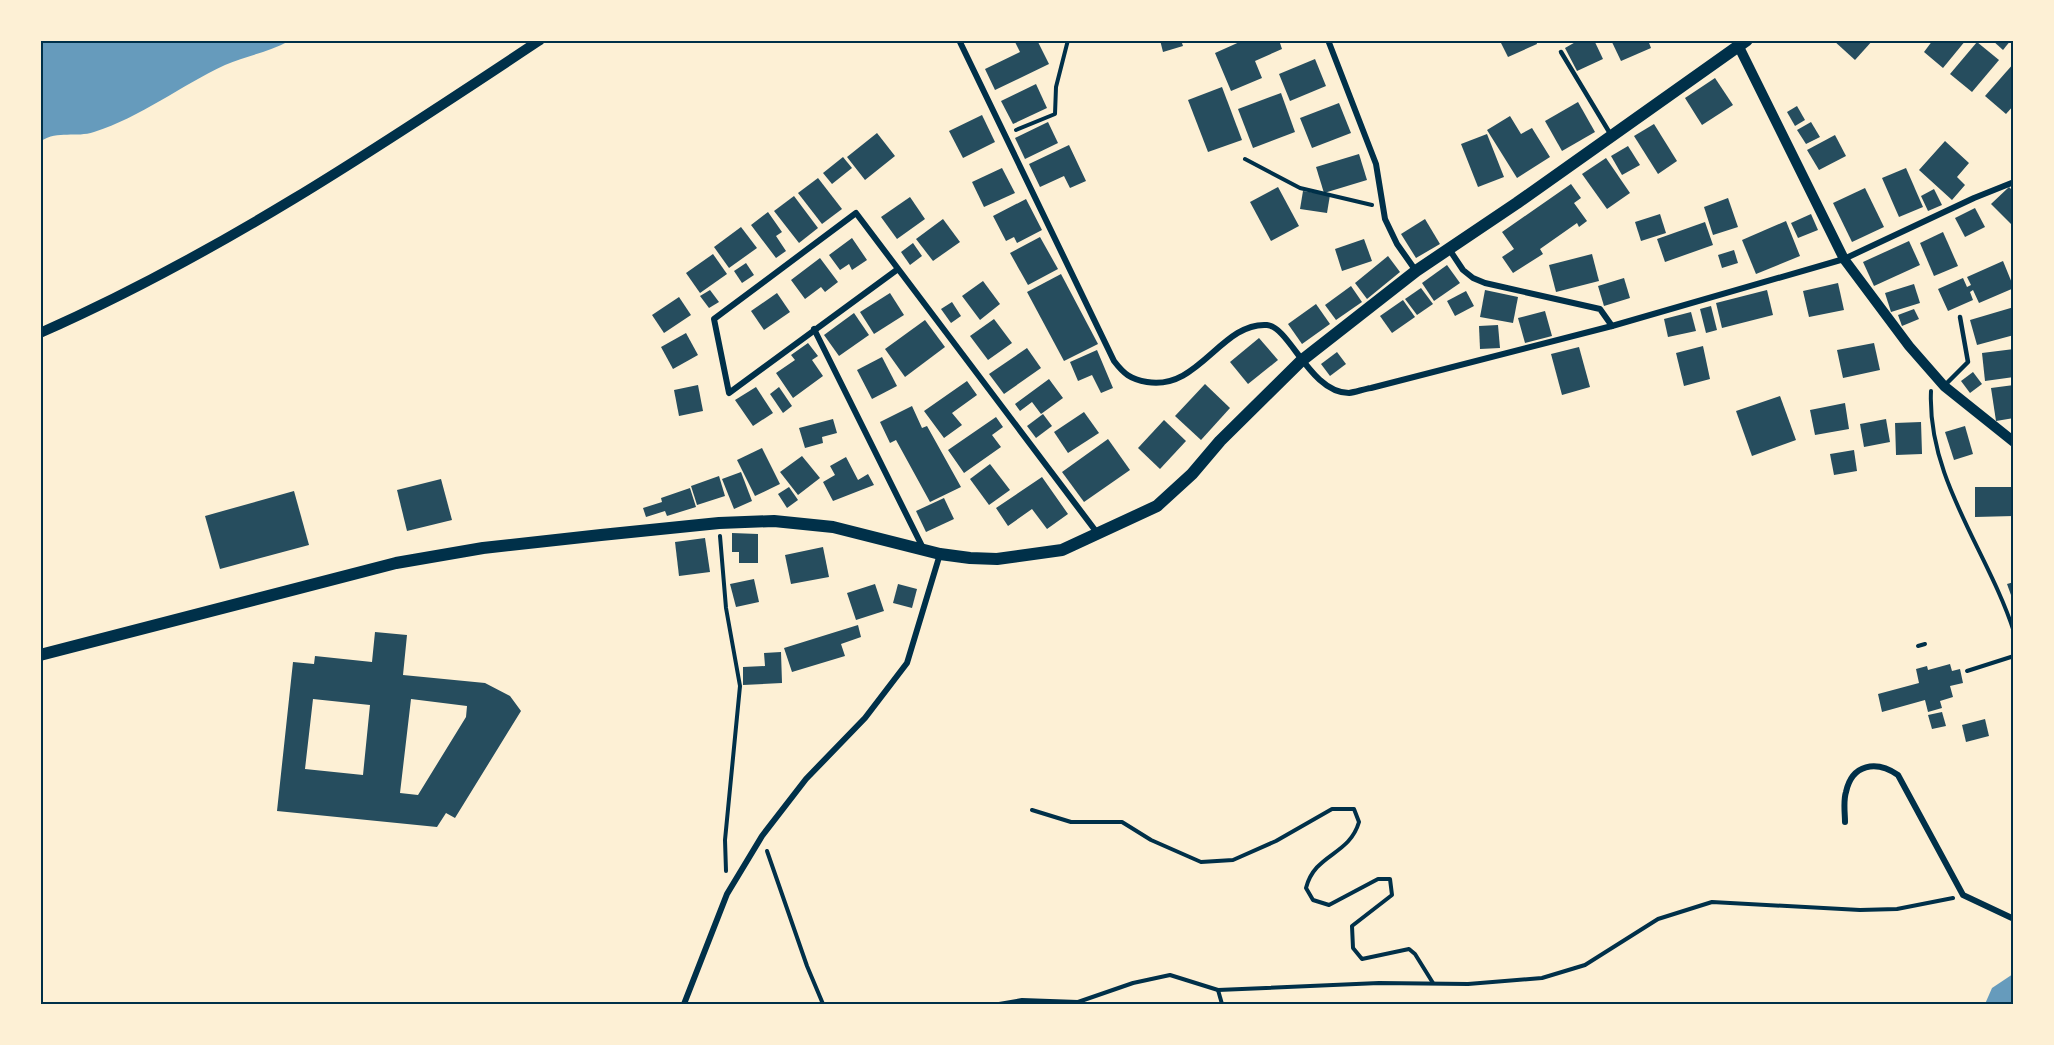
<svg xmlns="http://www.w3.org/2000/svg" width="2054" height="1045" viewBox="0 0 2054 1045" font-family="Cabin,sans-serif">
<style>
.water{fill:#669bbc}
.building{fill:#264d5e;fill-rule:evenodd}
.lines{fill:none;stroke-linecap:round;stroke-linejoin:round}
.path{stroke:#003049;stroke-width:4}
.service{stroke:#003049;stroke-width:4.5}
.minor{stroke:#003049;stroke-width:6}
.tertiary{stroke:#003049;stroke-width:10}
.secondary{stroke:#003049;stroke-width:12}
.neatline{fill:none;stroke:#003049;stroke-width:2}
</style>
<rect width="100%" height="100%" fill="#fdf0d5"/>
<g class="water">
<path d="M 41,40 L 289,40 L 289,41 C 269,52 246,56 225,65 C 180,86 141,117 94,132 C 76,138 58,130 41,141 Z"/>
<path d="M 2013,974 L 2013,1004 L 1985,1004 L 1992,988 Z"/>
</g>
<g class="building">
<path d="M 1014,40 L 1037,40 L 1049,64 L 995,90 L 985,69 L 1020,52 Z"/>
<path d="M 1160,40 L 1181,40 L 1183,46 L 1163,52 Z"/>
<path d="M 1244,40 L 1279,40 L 1282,49 L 1255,61 L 1262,78 L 1231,91 L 1215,53 Z"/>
<path d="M 1507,40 L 1536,40 L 1537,44 L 1508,57 L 1501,43 Z"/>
<path d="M 1579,40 L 1594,40 L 1603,59 L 1577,71 L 1565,48 Z"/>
<path d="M 1611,40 L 1648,40 L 1651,48 L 1621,61 Z"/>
<path d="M 1833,40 L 1873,40 L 1855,60 Z"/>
<path d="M 1933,40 L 1966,40 L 1943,68 L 1924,52 Z"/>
<path d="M 1992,40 L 2011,40 L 2003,50 Z"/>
<path d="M 1977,42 L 1999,60 L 1972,92 L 1950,74 Z"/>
<path d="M 1315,59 L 1326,86 L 1290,101 L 1279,74 Z"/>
<path d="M 2014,63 L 2014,105 L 2006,114 L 1985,96 Z"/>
<path d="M 1715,78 L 1733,105 L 1702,125 L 1685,98 Z"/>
<path d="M 1036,84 L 1047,108 L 1013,124 L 1001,101 Z"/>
<path d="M 1222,87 L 1242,140 L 1208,152 L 1188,100 Z"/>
<path d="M 1281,93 L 1295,132 L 1253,148 L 1238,109 Z"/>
<path d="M 1578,102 L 1595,132 L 1562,151 L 1545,121 Z"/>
<path d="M 1339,103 L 1351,133 L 1312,148 L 1300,118 Z"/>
<path d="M 1797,106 L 1805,120 L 1795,126 L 1787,112 Z"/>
<path d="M 982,115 L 995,142 L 963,158 L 949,131 Z"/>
<path d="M 1510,116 L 1521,134 L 1532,128 L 1550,157 L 1517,178 L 1487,130 Z"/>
<path d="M 1048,122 L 1058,143 L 1025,159 L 1015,138 Z"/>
<path d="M 1811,122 L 1820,137 L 1806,144 L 1797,130 Z"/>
<path d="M 1654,124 L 1677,161 L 1658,174 L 1634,136 Z"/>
<path d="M 877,133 L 895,156 L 865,180 L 847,157 Z"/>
<path d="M 1487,134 L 1504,177 L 1478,187 L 1461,144 Z"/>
<path d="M 1835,135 L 1846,156 L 1819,170 L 1807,150 Z"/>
<path d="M 1945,141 L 1969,163 L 1957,177 L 1965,185 L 1952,200 L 1919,170 Z"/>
<path d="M 1069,145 L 1086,181 L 1070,188 L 1064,176 L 1040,187 L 1029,164 Z"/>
<path d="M 1628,146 L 1640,165 L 1622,175 L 1611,156 Z"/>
<path d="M 1359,154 L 1367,180 L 1324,193 L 1316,167 Z"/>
<path d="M 843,157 L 852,168 L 832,184 L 823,173 Z"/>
<path d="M 1606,158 L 1630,193 L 1607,209 L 1582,174 Z"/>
<path d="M 1002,168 L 1015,193 L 984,207 L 972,182 Z"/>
<path d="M 1906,168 L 1923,207 L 1899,217 L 1882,178 Z"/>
<path d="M 818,178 L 842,209 L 822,224 L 798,193 Z"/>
<path d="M 1571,184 L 1581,198 L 1574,203 L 1587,221 L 1579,227 L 1577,223 L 1540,249 L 1543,254 L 1513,273 L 1502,257 L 1514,249 L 1502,232 Z"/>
<path d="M 1278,187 L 1299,226 L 1271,241 L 1250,202 Z"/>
<path d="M 2009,187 L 2014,192 L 2014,227 L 1991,204 Z"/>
<path d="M 1865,188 L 1884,227 L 1852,242 L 1833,203 Z"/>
<path d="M 1934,189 L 1942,205 L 1928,211 L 1921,196 Z"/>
<path d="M 1303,191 L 1330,195 L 1327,213 L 1300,209 Z"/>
<path d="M 794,196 L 818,228 L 799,243 L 774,211 Z"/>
<path d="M 910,197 L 925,219 L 897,239 L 881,217 Z"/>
<path d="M 1728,198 L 1738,227 L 1713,235 L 1704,207 Z"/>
<path d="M 1026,199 L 1042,230 L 1017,243 L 1014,237 L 1006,241 L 993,216 Z"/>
<path d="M 1975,208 L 1985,227 L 1965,237 L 1955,218 Z"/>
<path d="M 768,212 L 782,232 L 776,236 L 786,251 L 776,258 L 751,225 Z"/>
<path d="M 1660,214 L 1666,233 L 1641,241 L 1635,222 Z"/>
<path d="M 1811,214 L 1818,230 L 1798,238 L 1791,223 Z"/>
<path d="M 943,219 L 960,242 L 933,261 L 916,239 Z"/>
<path d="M 1425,219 L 1440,244 L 1416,258 L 1401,234 Z"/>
<path d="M 1786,221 L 1800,256 L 1756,274 L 1742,240 Z"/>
<path d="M 1705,222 L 1713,245 L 1665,262 L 1657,239 Z"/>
<path d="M 741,227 L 757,248 L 729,268 L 714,247 Z"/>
<path d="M 1943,232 L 1958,266 L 1934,276 L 1920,243 Z"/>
<path d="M 1040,237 L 1058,269 L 1028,285 L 1010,253 Z"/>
<path d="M 852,238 L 867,260 L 852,270 L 849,264 L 840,270 L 829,255 Z"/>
<path d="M 1364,239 L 1372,261 L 1342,271 L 1335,249 Z"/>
<path d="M 1909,241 L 1920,265 L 1874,286 L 1863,262 Z"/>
<path d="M 913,243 L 922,256 L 910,265 L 901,252 Z"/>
<path d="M 1734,250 L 1738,263 L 1722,268 L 1718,255 Z"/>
<path d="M 713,254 L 727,274 L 700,293 L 686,273 Z"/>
<path d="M 1592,254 L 1599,281 L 1556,292 L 1549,265 Z"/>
<path d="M 1388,256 L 1400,272 L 1367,299 L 1355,283 Z"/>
<path d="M 820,258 L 838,282 L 825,292 L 821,287 L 805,299 L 791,280 Z"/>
<path d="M 2003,261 L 2014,288 L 1979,303 L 1973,290 L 1970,292 L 1973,300 L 1948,311 L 1938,289 L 1963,278 L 1967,287 L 1971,285 L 1967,277 Z"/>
<path d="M 746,263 L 754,275 L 742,283 L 734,271 Z"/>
<path d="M 1447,265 L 1460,283 L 1434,301 L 1422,283 Z"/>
<path d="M 1061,274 L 1098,344 L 1064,361 L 1027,292 Z"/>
<path d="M 1624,278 L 1630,298 L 1604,306 L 1598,286 Z"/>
<path d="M 983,281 L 1000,304 L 980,320 L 962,296 Z"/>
<path d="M 1838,283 L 1844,310 L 1809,317 L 1803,291 Z"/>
<path d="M 1914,284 L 1920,303 L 1891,312 L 1885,293 Z"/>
<path d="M 1351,286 L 1362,302 L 1336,320 L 1325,305 Z"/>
<path d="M 1421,288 L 1433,304 L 1417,315 L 1405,299 Z"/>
<path d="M 710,290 L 719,302 L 709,308 L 700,296 Z"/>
<path d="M 1485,290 L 1518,297 L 1513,323 L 1480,317 Z"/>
<path d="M 1767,290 L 1773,315 L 1722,328 L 1716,303 Z"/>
<path d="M 1466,291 L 1474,306 L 1455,316 L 1447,301 Z"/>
<path d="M 777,293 L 790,312 L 764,330 L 751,311 Z"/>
<path d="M 890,293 L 904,315 L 874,334 L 860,312 Z"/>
<path d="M 679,297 L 691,315 L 664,333 L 652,315 Z"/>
<path d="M 1403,300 L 1415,317 L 1392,333 L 1380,316 Z"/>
<path d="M 952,302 L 961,316 L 951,323 L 941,309 Z"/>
<path d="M 1316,304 L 1330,324 L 1302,344 L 1288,324 Z"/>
<path d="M 1711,306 L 1717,330 L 1706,333 L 1700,309 Z"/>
<path d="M 2014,307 L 2014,335 L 1977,345 L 1970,320 Z"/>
<path d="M 1914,309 L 1919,319 L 1902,326 L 1898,315 Z"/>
<path d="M 1545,311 L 1552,336 L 1525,343 L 1518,318 Z"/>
<path d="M 1691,312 L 1696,331 L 1668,337 L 1664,319 Z"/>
<path d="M 854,313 L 869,335 L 839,356 L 824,335 Z"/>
<path d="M 994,319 L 1012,343 L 988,360 L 970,336 Z"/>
<path d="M 925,320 L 945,347 L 905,377 L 885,349 Z"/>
<path d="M 1498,325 L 1500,348 L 1480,349 L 1479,326 Z"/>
<path d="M 686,333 L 698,355 L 673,369 L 661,347 Z"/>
<path d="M 1259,338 L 1278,360 L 1248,384 L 1230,362 Z"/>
<path d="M 808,343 L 818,356 L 812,360 L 823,376 L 793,398 L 776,373 L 795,360 L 791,355 Z"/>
<path d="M 1874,343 L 1880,370 L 1843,378 L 1837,350 Z"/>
<path d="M 1703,346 L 1710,379 L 1684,386 L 1676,353 Z"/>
<path d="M 1579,347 L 1590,387 L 1562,395 L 1551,354 Z"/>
<path d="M 1027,348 L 1041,368 L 1004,394 L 989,374 Z"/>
<path d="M 2014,349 L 2014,377 L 1985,381 L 1982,353 Z"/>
<path d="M 1097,350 L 1113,388 L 1101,393 L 1092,375 L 1078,381 L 1070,362 Z"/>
<path d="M 1337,352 L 1346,364 L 1330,376 L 1321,364 Z"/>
<path d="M 882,357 L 897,386 L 872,399 L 857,370 Z"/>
<path d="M 1973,372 L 1982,384 L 1970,393 L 1961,381 Z"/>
<path d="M 1049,379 L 1063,398 L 1041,414 L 1032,402 L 1020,411 L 1015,404 Z"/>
<path d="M 967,381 L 977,395 L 952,413 L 962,425 L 944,438 L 924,411 Z"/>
<path d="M 1205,384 L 1230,408 L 1201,440 L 1175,416 Z"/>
<path d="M 698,385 L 703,411 L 679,416 L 674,390 Z"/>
<path d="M 2014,385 L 2014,418 L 1996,421 L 1991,388 Z"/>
<path d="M 756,387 L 773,413 L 753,426 L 735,400 Z"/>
<path d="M 779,387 L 792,406 L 783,413 L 770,394 Z"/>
<path d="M 1780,396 L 1796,440 L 1752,456 L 1736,411 Z"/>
<path d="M 1845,403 L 1849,429 L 1815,435 L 1810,410 Z"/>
<path d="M 912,406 L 922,428 L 927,426 L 961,487 L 930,502 L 896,440 L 890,443 L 880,422 Z"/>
<path d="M 1084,412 L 1099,433 L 1068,453 L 1054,432 Z"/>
<path d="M 1043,414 L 1052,426 L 1036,438 L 1027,426 Z"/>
<path d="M 996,417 L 1003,427 L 992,435 L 1001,447 L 964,473 L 948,450 Z"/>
<path d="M 833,419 L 837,433 L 822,437 L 823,443 L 805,448 L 799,428 Z"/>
<path d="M 1886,419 L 1890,442 L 1864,447 L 1860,424 Z"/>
<path d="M 1164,420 L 1186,441 L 1160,469 L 1138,448 Z"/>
<path d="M 1921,422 L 1922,454 L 1896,455 L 1895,423 Z"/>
<path d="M 1965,426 L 1973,454 L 1954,460 L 1945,432 Z"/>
<path d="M 1108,439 L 1130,470 L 1084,502 L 1062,472 Z"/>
<path d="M 762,448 L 780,484 L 755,496 L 737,460 Z"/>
<path d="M 1854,450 L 1857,471 L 1834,475 L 1830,454 Z"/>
<path d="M 802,456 L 820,478 L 798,495 L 780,472 Z"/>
<path d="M 846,457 L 858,480 L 868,474 L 874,485 L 833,501 L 823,482 L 835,475 L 830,466 Z"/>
<path d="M 990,464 L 1010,490 L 989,505 L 970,479 Z"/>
<path d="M 741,472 L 752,501 L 734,509 L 722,479 Z"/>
<path d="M 719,476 L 725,496 L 697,505 L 691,486 Z"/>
<path d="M 1042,477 L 1068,514 L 1047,529 L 1032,509 L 1008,526 L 996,508 Z"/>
<path d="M 441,479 L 452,520 L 407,531 L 397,490 Z"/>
<path d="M 789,487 L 798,500 L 787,508 L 778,494 Z"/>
<path d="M 1975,487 L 2014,487 L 2014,516 L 1975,517 Z"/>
<path d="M 690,488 L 696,507 L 667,516 L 665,511 L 646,517 L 643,508 L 662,502 L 661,498 Z"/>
<path d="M 294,491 L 309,545 L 220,569 L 205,516 Z"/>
<path d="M 944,498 L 954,519 L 926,532 L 916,511 Z"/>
<path d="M 732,533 L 758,534 L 758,563 L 739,563 L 739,552 L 732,552 Z"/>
<path d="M 705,538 L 710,572 L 679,576 L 675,542 Z"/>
<path d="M 823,547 L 829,577 L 791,584 L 785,555 Z"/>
<path d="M 754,579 L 759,602 L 736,607 L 730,584 Z"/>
<path d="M 2014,582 L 2014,594 L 2011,595 L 2007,584 Z"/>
<path d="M 875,584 L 884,611 L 856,620 L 847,593 Z"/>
<path d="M 898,584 L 917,589 L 912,608 L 893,603 Z"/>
<path d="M 858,625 L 861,637 L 841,644 L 845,656 L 792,672 L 784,648 Z"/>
<path d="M 375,632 L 407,635 L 403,675 L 485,683 L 510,696 L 521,711 L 455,818 L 446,813 L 437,827 L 277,811 L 293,662 L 314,664 L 315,656 L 372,662 ZM 313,699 L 370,705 L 363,775 L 305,769 ZM 411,699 L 467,706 L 466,717 L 418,795 L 400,793 Z"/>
<path d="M 781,652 L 782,683 L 743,685 L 743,667 L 765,666 L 764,653 Z"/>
<path d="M 1950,664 L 1952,671 L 1960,669 L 1963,683 L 1950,686 L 1953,697 L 1940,701 L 1942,708 L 1928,712 L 1925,700 L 1882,712 L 1878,694 L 1919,683 L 1916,669 L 1927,666 L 1928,670 Z"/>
<path d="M 1942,712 L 1946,726 L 1932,729 L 1928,715 Z"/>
<path d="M 1985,719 L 1989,736 L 1966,742 L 1962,725 Z"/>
</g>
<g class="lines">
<g class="path">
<path d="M 1016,130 L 1055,114 L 1056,87 L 1068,40"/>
<path d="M 1245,159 L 1300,188 L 1372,205"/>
<path d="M 1931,391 C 1927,479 1988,551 2014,632"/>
<path d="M 720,536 L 726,608 L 740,686 L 725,840 L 726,871"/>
<path d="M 1918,646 L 1925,644"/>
<path d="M 1967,671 L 2014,656"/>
<path d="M 1032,810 L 1071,822 L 1122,822 L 1151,840 L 1201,862 L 1233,860 L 1276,841 L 1332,809 L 1354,809 L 1359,822 C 1349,856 1315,853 1306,888 L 1313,900 L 1329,905 L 1378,879 L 1390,879 L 1392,895 L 1352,926 L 1353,948 L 1362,959 L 1409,949 L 1415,954 L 1433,983"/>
<path d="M 767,851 L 807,966 L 823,1004"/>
<path d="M 1218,990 L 1222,1004"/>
<path d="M 999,1004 L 1022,1000 L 1078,1002 L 1133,983 L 1170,975 L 1218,990 L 1379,983 L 1468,984 L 1542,978 L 1585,965 L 1658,919 L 1712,902 L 1860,910 L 1897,909 L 1953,898"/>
</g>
<g class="service">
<path d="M 1561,52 L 1611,135"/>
<path d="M 1944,386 L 1968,362 L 1960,317"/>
</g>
<g class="minor">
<path d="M 959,40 L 1114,361 C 1124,374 1130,379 1147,382 C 1199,391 1221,322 1267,325 C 1290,327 1310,393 1349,393 C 1356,392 1364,389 1371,388 L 1612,326 L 1844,259 L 1974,198 L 2014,182"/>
<path d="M 1328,40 L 1376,164 L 1385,219 L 1397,244 L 1416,271"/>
<path d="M 1449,249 L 1463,270 L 1473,278 L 1485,283 L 1600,309 L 1612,326"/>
<path d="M 898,269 L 729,393 L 714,319 L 856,213 L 1098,534"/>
<path d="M 814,329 L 923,548"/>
<path d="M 1845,822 C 1845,813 1843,801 1846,792 C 1852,764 1876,760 1898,775 L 1963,895 L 2014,919"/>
<path d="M 684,1004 L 727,894 L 762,836 L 806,779 L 865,718 L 907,663 L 940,554"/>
</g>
<g class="tertiary">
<path d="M 1739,47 L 1844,259 L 1909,346 L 1944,386 L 2014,442"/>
<path d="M 40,333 C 217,255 379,147 540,40"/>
</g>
<path class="secondary" d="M 40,655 L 396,563 L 483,548 L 601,535 L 719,523 L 774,521 L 833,527 L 940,554 L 970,558 L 997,559 L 1062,550 L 1157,506 L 1192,474 L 1220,441 L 1301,361 L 1416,271 L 1517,203 L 1747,40"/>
</g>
<rect width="2054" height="1045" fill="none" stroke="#fdf0d5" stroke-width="84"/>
<rect x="42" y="42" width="1970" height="961" class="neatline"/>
</svg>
